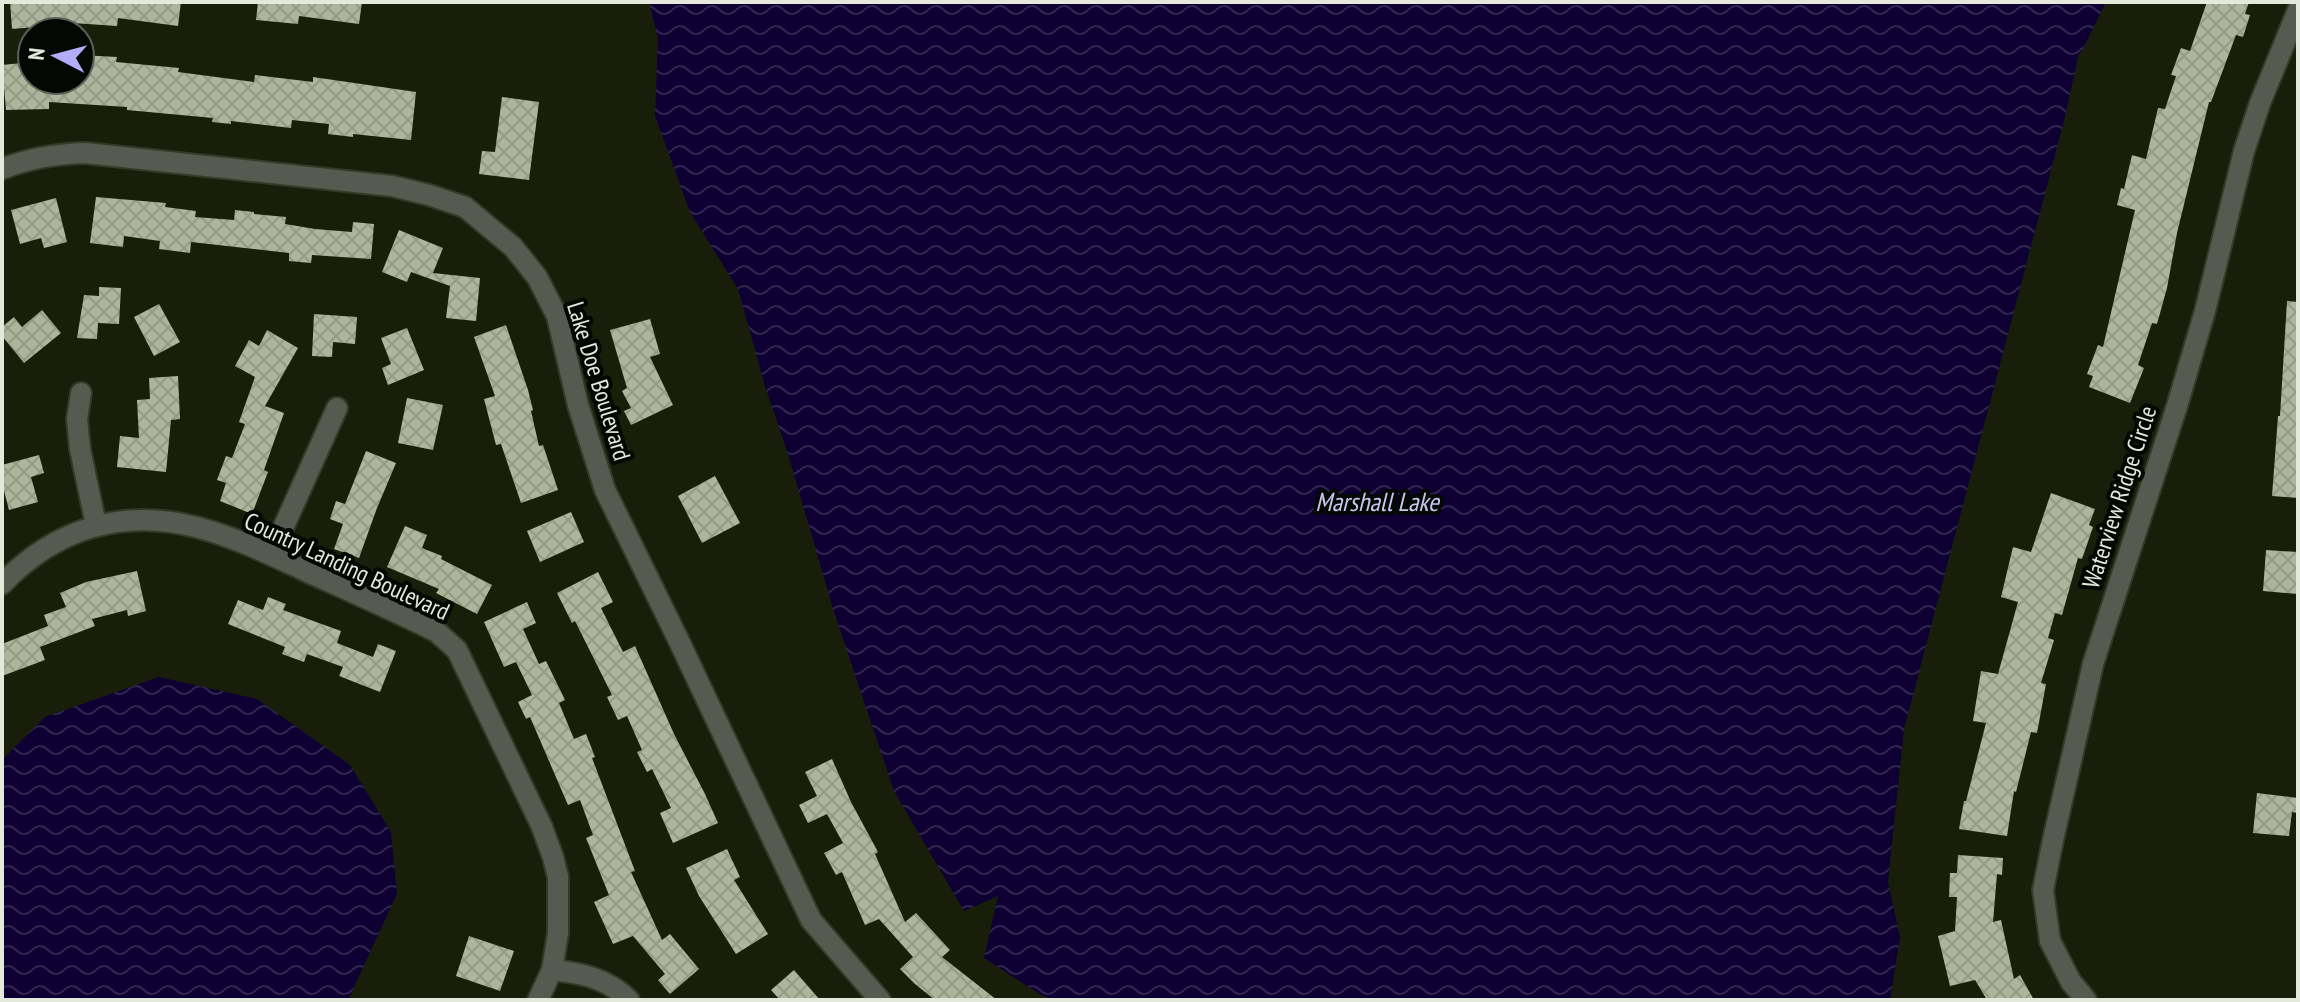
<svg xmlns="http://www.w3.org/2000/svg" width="2300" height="1002" viewBox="0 0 2300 1002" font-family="'PT Sans Narrow',sans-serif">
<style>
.water{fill:url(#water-waves)}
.building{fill:url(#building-cross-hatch)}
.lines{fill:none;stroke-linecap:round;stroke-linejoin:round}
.minor-casing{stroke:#353a27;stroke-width:24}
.minor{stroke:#575a50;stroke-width:20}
.labels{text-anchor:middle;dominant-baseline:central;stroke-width:8;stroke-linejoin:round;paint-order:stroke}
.street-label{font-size:24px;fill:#e4e9dc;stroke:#050702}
.water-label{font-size:26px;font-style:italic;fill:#c8c5f1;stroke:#050702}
</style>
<defs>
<pattern id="water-waves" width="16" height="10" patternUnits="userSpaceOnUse" patternTransform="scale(2)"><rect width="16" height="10" fill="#0e0032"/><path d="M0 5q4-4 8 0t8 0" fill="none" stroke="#31254f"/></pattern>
<pattern id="building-cross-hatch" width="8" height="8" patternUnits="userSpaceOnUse" patternTransform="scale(2)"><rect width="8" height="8" fill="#adb69c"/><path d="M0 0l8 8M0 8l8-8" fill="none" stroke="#939a86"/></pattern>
</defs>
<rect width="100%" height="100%" fill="#181e0a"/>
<g class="water">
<path d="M 649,2 L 2106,2 L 2082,51 L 2079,53 L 2064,121 L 1904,729 L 1888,882 L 1900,937 L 1890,1000 L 1055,1000 L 1041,995 L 984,958 L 998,896 L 964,911 L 894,791 L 834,612 L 788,454 L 765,386 L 738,289 L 690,212 L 655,116 L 658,38 Z"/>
<path d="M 159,677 L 257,699 L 350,765 L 391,832 L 397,894 L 348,1000 L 2,1000 L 2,760 L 45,717 Z"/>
</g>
<g class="building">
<path d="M 10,2 L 181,2 L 178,26 L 118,18 L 117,26 L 58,22 L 59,25 L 12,29 Z"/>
<path d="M 258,2 L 362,2 L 359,24 L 299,16 L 298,24 L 256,20 Z"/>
<path d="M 2207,2 L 2249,2 L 2245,14 L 2250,15 L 2243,37 L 2236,35 L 2211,102 L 2209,102 L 2177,233 L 2167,288 L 2157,324 L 2152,323 L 2138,365 L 2144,368 L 2130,403 L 2089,387 L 2093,376 L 2087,374 L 2098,345 L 2103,347 L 2135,210 L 2117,205 L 2121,188 L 2124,189 L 2132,155 L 2146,159 L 2158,108 L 2165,109 L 2176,76 L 2171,75 L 2181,48 L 2190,51 Z"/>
<path d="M 80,55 L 117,57 L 116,62 L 179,68 L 178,72 L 254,82 L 255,75 L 313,82 L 313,77 L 416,92 L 411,140 L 353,134 L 353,137 L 328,134 L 329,124 L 292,120 L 291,128 L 231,121 L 231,124 L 212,122 L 213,118 L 127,110 L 127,107 L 49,102 L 49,109 L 6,110 L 2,65 L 32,62 L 32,80 L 80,80 Z"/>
<path d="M 502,97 L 539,102 L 529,180 L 479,174 L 482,151 L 495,152 Z"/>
<path d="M 96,197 L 166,203 L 165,207 L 196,211 L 195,217 L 234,220 L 235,210 L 254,212 L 254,214 L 286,217 L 285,224 L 315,229 L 352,232 L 353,222 L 374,224 L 371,259 L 312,255 L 311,263 L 289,261 L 289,253 L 191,242 L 190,253 L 159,249 L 160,241 L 124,236 L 123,247 L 90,243 Z"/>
<path d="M 56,198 L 67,242 L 44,248 L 41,238 L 20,244 L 11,210 Z"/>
<path d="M 399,230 L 443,248 L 433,273 L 480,278 L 476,321 L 446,318 L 450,286 L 411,272 L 407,282 L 382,272 Z"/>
<path d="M 99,287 L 121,288 L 119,324 L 98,323 L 97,339 L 77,338 L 84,295 L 99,296 Z"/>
<path d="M 2287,301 L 2298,302 L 2298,498 L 2272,496 L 2278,416 L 2280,416 Z"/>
<path d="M 159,304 L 180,342 L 154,356 L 134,317 Z"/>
<path d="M 42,310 L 61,333 L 24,363 L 2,336 L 2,327 L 14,317 L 22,327 Z"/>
<path d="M 314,314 L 357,317 L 355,344 L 333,342 L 332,357 L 312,356 Z"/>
<path d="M 650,319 L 660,354 L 650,357 L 673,405 L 631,425 L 624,411 L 631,408 L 622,391 L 627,388 L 610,330 Z"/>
<path d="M 506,325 L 528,390 L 533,410 L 531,411 L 539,446 L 543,445 L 558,490 L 521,503 L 501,444 L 496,445 L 484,399 L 495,396 L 474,337 Z"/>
<path d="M 407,328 L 424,370 L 388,385 L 382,368 L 391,364 L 381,338 Z"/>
<path d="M 267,330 L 298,348 L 265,406 L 284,413 L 264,470 L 268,472 L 252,514 L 220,501 L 226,483 L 217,480 L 226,456 L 232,458 L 245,424 L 239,422 L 255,377 L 235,366 L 249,340 L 259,346 Z"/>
<path d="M 178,376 L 180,419 L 171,420 L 166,472 L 117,467 L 120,436 L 139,438 L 137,400 L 150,399 L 149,378 Z"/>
<path d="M 407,398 L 443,405 L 433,450 L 398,443 Z"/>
<path d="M 366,451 L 396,463 L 377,508 L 359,558 L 334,549 L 343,524 L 330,519 L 336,501 L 345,504 Z"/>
<path d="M 39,455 L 44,473 L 31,477 L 38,502 L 9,510 L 2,483 L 2,465 Z"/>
<path d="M 715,476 L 740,523 L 702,543 L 678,496 Z"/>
<path d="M 2051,493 L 2095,509 L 2089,525 L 2093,527 L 2082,559 L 2078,558 L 2062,615 L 2055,613 L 2048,638 L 2054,640 L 2041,683 L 2046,684 L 2037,733 L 2031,732 L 2016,792 L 2014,791 L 2007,836 L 1959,829 L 1964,801 L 1966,801 L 1986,723 L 1973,721 L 1981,671 L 1998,674 L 2018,602 L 2001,597 L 2013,547 L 2031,552 Z"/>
<path d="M 571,512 L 584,542 L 540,562 L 527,531 Z"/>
<path d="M 405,526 L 427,535 L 422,548 L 442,556 L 441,559 L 492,585 L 477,614 L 436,593 L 439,589 L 387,567 Z"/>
<path d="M 2266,550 L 2298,552 L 2298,594 L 2263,591 Z"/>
<path d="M 137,571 L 146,611 L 128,616 L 127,610 L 92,619 L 95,626 L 40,647 L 45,660 L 2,676 L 2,644 L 48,626 L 44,615 L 66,607 L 60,593 L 86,582 Z"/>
<path d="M 598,572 L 613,602 L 601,608 L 623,652 L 635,646 L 674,734 L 705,794 L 718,823 L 673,843 L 660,813 L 671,808 L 652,769 L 647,772 L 637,752 L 642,750 L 627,716 L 618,720 L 607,697 L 612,695 L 575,621 L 572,623 L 557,593 Z"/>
<path d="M 268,597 L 286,604 L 283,610 L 341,631 L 337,643 L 373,657 L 378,644 L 396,651 L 380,692 L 339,676 L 343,667 L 307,654 L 304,662 L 282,654 L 285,647 L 228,624 L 238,600 L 263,610 Z"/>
<path d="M 527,602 L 536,623 L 523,629 L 539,664 L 546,661 L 565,700 L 559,703 L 574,739 L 586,734 L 595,757 L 592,758 L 635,871 L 631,872 L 662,940 L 670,934 L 699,969 L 670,994 L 658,980 L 665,974 L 633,936 L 613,944 L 594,902 L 609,895 L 586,838 L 593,835 L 580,800 L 568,805 L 530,717 L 526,719 L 518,702 L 532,695 L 516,662 L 504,667 L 484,622 Z"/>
<path d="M 832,759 L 851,802 L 878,852 L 875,854 L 905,922 L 916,913 L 950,950 L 942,957 L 997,1000 L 935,1000 L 915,984 L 900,969 L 913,957 L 879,919 L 865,925 L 842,872 L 836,875 L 824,853 L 843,843 L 827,814 L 808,823 L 799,805 L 817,796 L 805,772 Z"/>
<path d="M 2257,793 L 2298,798 L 2298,813 L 2292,812 L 2289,836 L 2253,833 Z"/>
<path d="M 727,849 L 740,877 L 734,880 L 768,934 L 736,954 L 699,896 L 686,868 Z"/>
<path d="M 1958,855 L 2003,858 L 2002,875 L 1997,874 L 1993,922 L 2001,920 L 2014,979 L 2020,975 L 2034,1000 L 1987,1000 L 1975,980 L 1950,986 L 1938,936 L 1955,931 L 1957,897 L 1949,897 L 1950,873 L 1957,873 Z"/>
<path d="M 469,936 L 514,951 L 500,991 L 456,976 Z"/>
<path d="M 794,970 L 820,1000 L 780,1000 L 771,990 Z"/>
</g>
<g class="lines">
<g class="minor-casing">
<g id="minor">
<path d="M 2,169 C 29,158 56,154 85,153 L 392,186 L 429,195 L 465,207 L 513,247 L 537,277 L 557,316 L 578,405 L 605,490 L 678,639 L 811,920 L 880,1000"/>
<path d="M 81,393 L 77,419 L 80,449 L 96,525"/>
<path d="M 271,555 L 337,408"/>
<path d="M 2,584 C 55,529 121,508 196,527 C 235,537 273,556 310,573 C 352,592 395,611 437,632 L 457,650 L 542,827 L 553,857 L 558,877 L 558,933 L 552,970 L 538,1000"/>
<path d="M 552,970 C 581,973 607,978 629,1000"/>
<path d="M 2086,1000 L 2071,982 L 2050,941 L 2043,890 L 2053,840 L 2093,664 L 2177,406 L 2205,311 L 2244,151 L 2260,103 L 2298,10"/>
</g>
</g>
<use href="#minor" class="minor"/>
</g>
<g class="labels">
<g class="street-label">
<text transform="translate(599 381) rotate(73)">Lake Doe Boulevard</text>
<text transform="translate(2119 497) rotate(-72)">Waterview Ridge Circle</text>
<text transform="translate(347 566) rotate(25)">Country Landing Boulevard</text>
</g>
<g class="water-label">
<text x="1377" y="501">Marshall Lake</text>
</g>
</g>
<rect width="2300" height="1002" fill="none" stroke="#e4e9dc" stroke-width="8"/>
<g transform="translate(56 56) rotate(276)"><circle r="38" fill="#050702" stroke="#5e6159" stroke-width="2"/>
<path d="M0-6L14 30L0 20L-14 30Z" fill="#b3acf9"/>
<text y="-12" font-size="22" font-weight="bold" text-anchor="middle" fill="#e4e9dc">N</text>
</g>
</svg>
